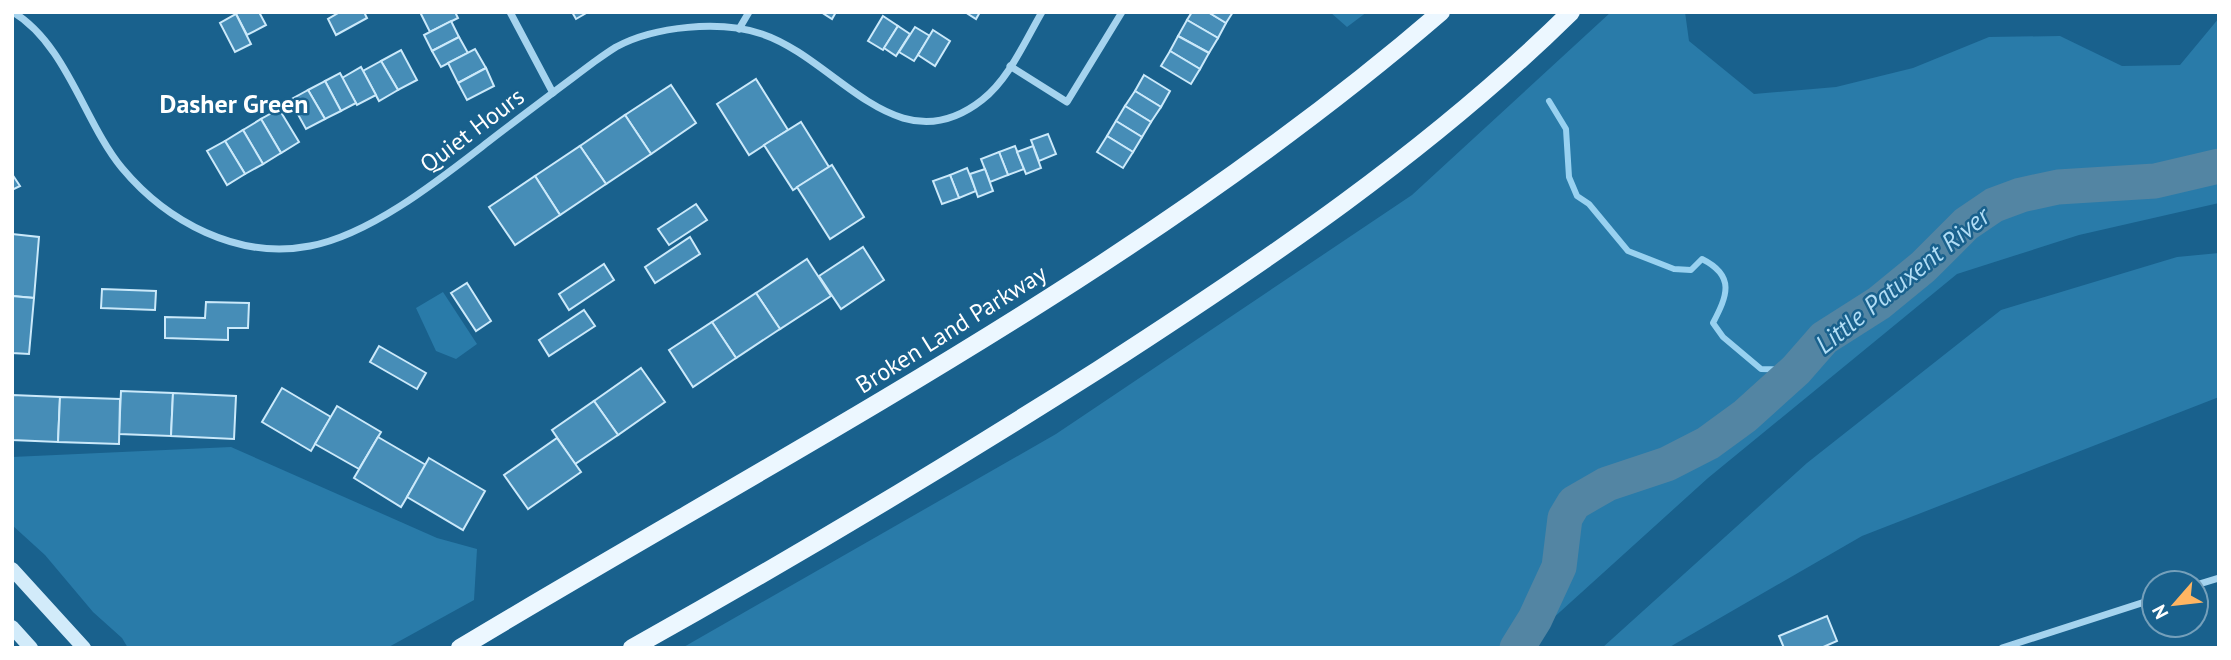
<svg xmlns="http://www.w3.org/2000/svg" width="2231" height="660" viewBox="0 0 2231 660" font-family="'PT Sans',sans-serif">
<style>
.green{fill:#297ba9}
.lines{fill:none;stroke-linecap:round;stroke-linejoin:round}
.stream{stroke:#98d1f0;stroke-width:6}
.river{stroke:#5385a3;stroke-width:35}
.building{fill:#468db7;stroke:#cbe9fa;stroke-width:2}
.street{stroke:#a5d3ee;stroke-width:7}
.secondary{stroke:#d2ebfa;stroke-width:14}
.primary{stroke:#ecf7ff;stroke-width:18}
.labels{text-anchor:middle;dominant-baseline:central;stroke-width:5;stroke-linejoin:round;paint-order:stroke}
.street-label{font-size:24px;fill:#fff;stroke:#19618d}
.neighbourhood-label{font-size:26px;font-weight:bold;fill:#fff;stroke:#19618d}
.water-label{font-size:26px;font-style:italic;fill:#b1ddf5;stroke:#19618d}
</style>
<rect width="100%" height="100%" fill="#19618d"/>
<g class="green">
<path d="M 1330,12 L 1367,12 L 1347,27 Z"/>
<path d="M 1611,12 L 1685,12 L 1689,41 L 1754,94 L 1836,87 L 1913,68 L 1989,37 L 2060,36 L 2122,66 L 2180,65 L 2219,18 L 2219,203 L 2079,235 L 1957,274 L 1708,478 L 1520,648 L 682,648 L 1056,434 L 1412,195 Z"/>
<path d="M 2219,253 L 2219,397 L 1862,536 L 1668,648 L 1602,648 L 1807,463 L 2001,310 L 2177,257 Z"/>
<path d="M 443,292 L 477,344 L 456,359 L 436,351 L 416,308 Z"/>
<path d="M 231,447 L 437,538 L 477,549 L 474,600 L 387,648 L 128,648 L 122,638 L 93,612 L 45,555 L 12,525 L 12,457 Z"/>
</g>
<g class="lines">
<path class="stream" d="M 1549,101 L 1566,129 L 1569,177 L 1577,196 L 1589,204 L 1628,251 L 1674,269 L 1691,270 L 1702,259 C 1736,276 1727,296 1713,323 L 1723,337 L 1761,369 L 1796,370"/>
<path class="river" d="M 1517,648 L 1535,619 L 1559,567 L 1565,518 L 1574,503 L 1607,484 L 1667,464 L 1708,443 L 1745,416 L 1796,370 L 1824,338 L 1879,303 L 1923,267 L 1966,224 L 1994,205 L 2021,195 L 2058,187 L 2155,181 L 2219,166"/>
</g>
<g class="building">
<path d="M 235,12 L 259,12 L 266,25 L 247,35 Z"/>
<path d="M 340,12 L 364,12 L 367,18 L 336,35 L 328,19 Z"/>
<path d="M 424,12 L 455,12 L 458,18 L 430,32 L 421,14 Z"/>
<path d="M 572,12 L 588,12 L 576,19 Z"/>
<path d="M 821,12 L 836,12 L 832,19 Z"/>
<path d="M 965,12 L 980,12 L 976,19 Z"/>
<path d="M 1192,12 L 1208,12 L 1226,23 L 1218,38 L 1187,20 Z"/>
<path d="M 1208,12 L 1233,12 L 1226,23 Z"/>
<path d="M 236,14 L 251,44 L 235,52 L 220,23 Z"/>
<path d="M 883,16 L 898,26 L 883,50 L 868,41 Z"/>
<path d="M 1187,20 L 1218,38 L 1209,53 L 1178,36 Z"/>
<path d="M 451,21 L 459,37 L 432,51 L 424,35 Z"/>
<path d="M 898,26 L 910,34 L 896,56 L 884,48 Z"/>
<path d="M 915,27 L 930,36 L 914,61 L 899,52 Z"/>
<path d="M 933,30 L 950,41 L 935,66 L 918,55 Z"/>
<path d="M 1178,36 L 1209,53 L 1200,69 L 1170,51 Z"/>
<path d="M 459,37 L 468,53 L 441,67 L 432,51 Z"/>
<path d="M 475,49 L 486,68 L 458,83 L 448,63 Z"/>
<path d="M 401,50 L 417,80 L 398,90 L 381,61 Z"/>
<path d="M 1170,51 L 1200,69 L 1191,84 L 1161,66 Z"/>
<path d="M 381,61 L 398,90 L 379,101 L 363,71 Z"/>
<path d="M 361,67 L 376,95 L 357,105 L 342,78 Z"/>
<path d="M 486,68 L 494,86 L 467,100 L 458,83 Z"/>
<path d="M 340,73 L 356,103 L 341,111 L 325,81 Z"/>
<path d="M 1144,75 L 1170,91 L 1161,107 L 1135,91 Z"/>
<path d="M 756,79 L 788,130 L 749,155 L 717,104 Z"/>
<path d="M 325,81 L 341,111 L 325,119 L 308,90 Z"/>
<path d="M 671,85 L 696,123 L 651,154 L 625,115 Z"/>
<path d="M 308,90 L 325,119 L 306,129 L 290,100 Z"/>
<path d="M 1135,91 L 1161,107 L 1151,122 L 1125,106 Z"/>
<path d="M 1125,106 L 1151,122 L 1142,137 L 1116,121 Z"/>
<path d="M 279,109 L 299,142 L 281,153 L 261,119 Z"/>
<path d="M 625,115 L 651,154 L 606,184 L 580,146 Z"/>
<path d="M 261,119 L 281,153 L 263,164 L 243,130 Z"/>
<path d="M 1116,121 L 1142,137 L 1133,152 L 1107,136 Z"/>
<path d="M 801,122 L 829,167 L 793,190 L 764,145 Z"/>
<path d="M 243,130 L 263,164 L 245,174 L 225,141 Z"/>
<path d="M 1048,134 L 1056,154 L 1039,161 L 1031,140 Z"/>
<path d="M 1107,136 L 1133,152 L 1123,168 L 1097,152 Z"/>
<path d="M 225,141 L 245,174 L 227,185 L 207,151 Z"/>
<path d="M 580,146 L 606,184 L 560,215 L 535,176 Z"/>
<path d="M 1015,146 L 1024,169 L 1008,175 L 999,152 Z"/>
<path d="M 1033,146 L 1041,168 L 1026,174 L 1017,152 Z"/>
<path d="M 999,152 L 1008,175 L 990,182 L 981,159 Z"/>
<path d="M 832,165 L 864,217 L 830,239 L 797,187 Z"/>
<path d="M 967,168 L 976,191 L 959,198 L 950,175 Z"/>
<path d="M 985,169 L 993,191 L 978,197 L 970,174 Z"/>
<path d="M 12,174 L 20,186 L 12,190 Z"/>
<path d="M 950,175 L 959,198 L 942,204 L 933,181 Z"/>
<path d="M 535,176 L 560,215 L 515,245 L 489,207 Z"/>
<path d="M 696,204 L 707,220 L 669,245 L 658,229 Z"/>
<path d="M 12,234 L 39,237 L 34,298 L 12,296 Z"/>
<path d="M 690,237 L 700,254 L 655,283 L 645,267 Z"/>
<path d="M 863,247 L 884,280 L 841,309 L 819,276 Z"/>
<path d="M 807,259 L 831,296 L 780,329 L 756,293 Z"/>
<path d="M 604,264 L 614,280 L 569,310 L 559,294 Z"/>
<path d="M 467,283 L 491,321 L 476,331 L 451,293 Z"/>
<path d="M 102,289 L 156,291 L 155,310 L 101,308 Z"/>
<path d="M 756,293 L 780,329 L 736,358 L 712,322 Z"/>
<path d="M 12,296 L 34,298 L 29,354 L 12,353 Z"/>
<path d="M 206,302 L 249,303 L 248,328 L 228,328 L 228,340 L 165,338 L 165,317 L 205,318 Z"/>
<path d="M 584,310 L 595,326 L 549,356 L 539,340 Z"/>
<path d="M 712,322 L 736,358 L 693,387 L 669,350 Z"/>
<path d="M 379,346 L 426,373 L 417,389 L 370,362 Z"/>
<path d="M 641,368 L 665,402 L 618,435 L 594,401 Z"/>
<path d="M 282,388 L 331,417 L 311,451 L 262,422 Z"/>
<path d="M 121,391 L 173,393 L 171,436 L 119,434 Z"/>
<path d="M 173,393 L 236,396 L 234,439 L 171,436 Z"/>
<path d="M 12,395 L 60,397 L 58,442 L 12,440 Z"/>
<path d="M 60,397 L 120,399 L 119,444 L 58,442 Z"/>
<path d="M 594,401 L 618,435 L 575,464 L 552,430 Z"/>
<path d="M 337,406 L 381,432 L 359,469 L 315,444 Z"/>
<path d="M 378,437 L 426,465 L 401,507 L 354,478 Z"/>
<path d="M 557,438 L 581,472 L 528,509 L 504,475 Z"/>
<path d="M 429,458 L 485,491 L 463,530 L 407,497 Z"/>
<path d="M 1827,616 L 1837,641 L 1821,648 L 1784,648 L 1779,636 Z"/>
</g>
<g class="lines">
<g class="street">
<path d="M 13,12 C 67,45 84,122 122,168 C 167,222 238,260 310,246 C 370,235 439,180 488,142 C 523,115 558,89 594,62 C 601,57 608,52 616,47 C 655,26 720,20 762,34 C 837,59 897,167 982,100 C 1009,79 1025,41 1042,12"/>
<path d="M 510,12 L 553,93"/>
<path d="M 739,29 L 749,12"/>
<path d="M 1010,66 L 1067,102 L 1122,12"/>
<path d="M 2196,585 L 2219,578"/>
<path d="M 2002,648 L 2154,599"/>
</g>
<g class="secondary">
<path d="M 12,569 L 84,648"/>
<path d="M 12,627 L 31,648"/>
</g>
<g class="primary">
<path d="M 460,648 C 794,447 1144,268 1441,12"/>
<path d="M 632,648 C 790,560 945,467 1098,370 C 1264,263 1430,151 1571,12"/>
</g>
</g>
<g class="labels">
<g class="street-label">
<text transform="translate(472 130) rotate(-37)">Quiet Hours</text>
<text transform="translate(951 329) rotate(-32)">Broken Land Parkway</text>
</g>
<g class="neighbourhood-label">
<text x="234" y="103">Dasher Green</text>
</g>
<g class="water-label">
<text transform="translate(1902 280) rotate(-39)">Little Patuxent River</text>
</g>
</g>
<rect width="2231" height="660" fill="none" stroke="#ffffff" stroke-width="28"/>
<g transform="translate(2175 604) rotate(242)"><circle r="33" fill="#19618d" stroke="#75a0bb" stroke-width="2"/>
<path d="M0-5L12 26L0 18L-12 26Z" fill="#ffb562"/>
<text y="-10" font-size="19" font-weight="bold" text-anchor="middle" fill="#ffffff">N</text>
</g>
</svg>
